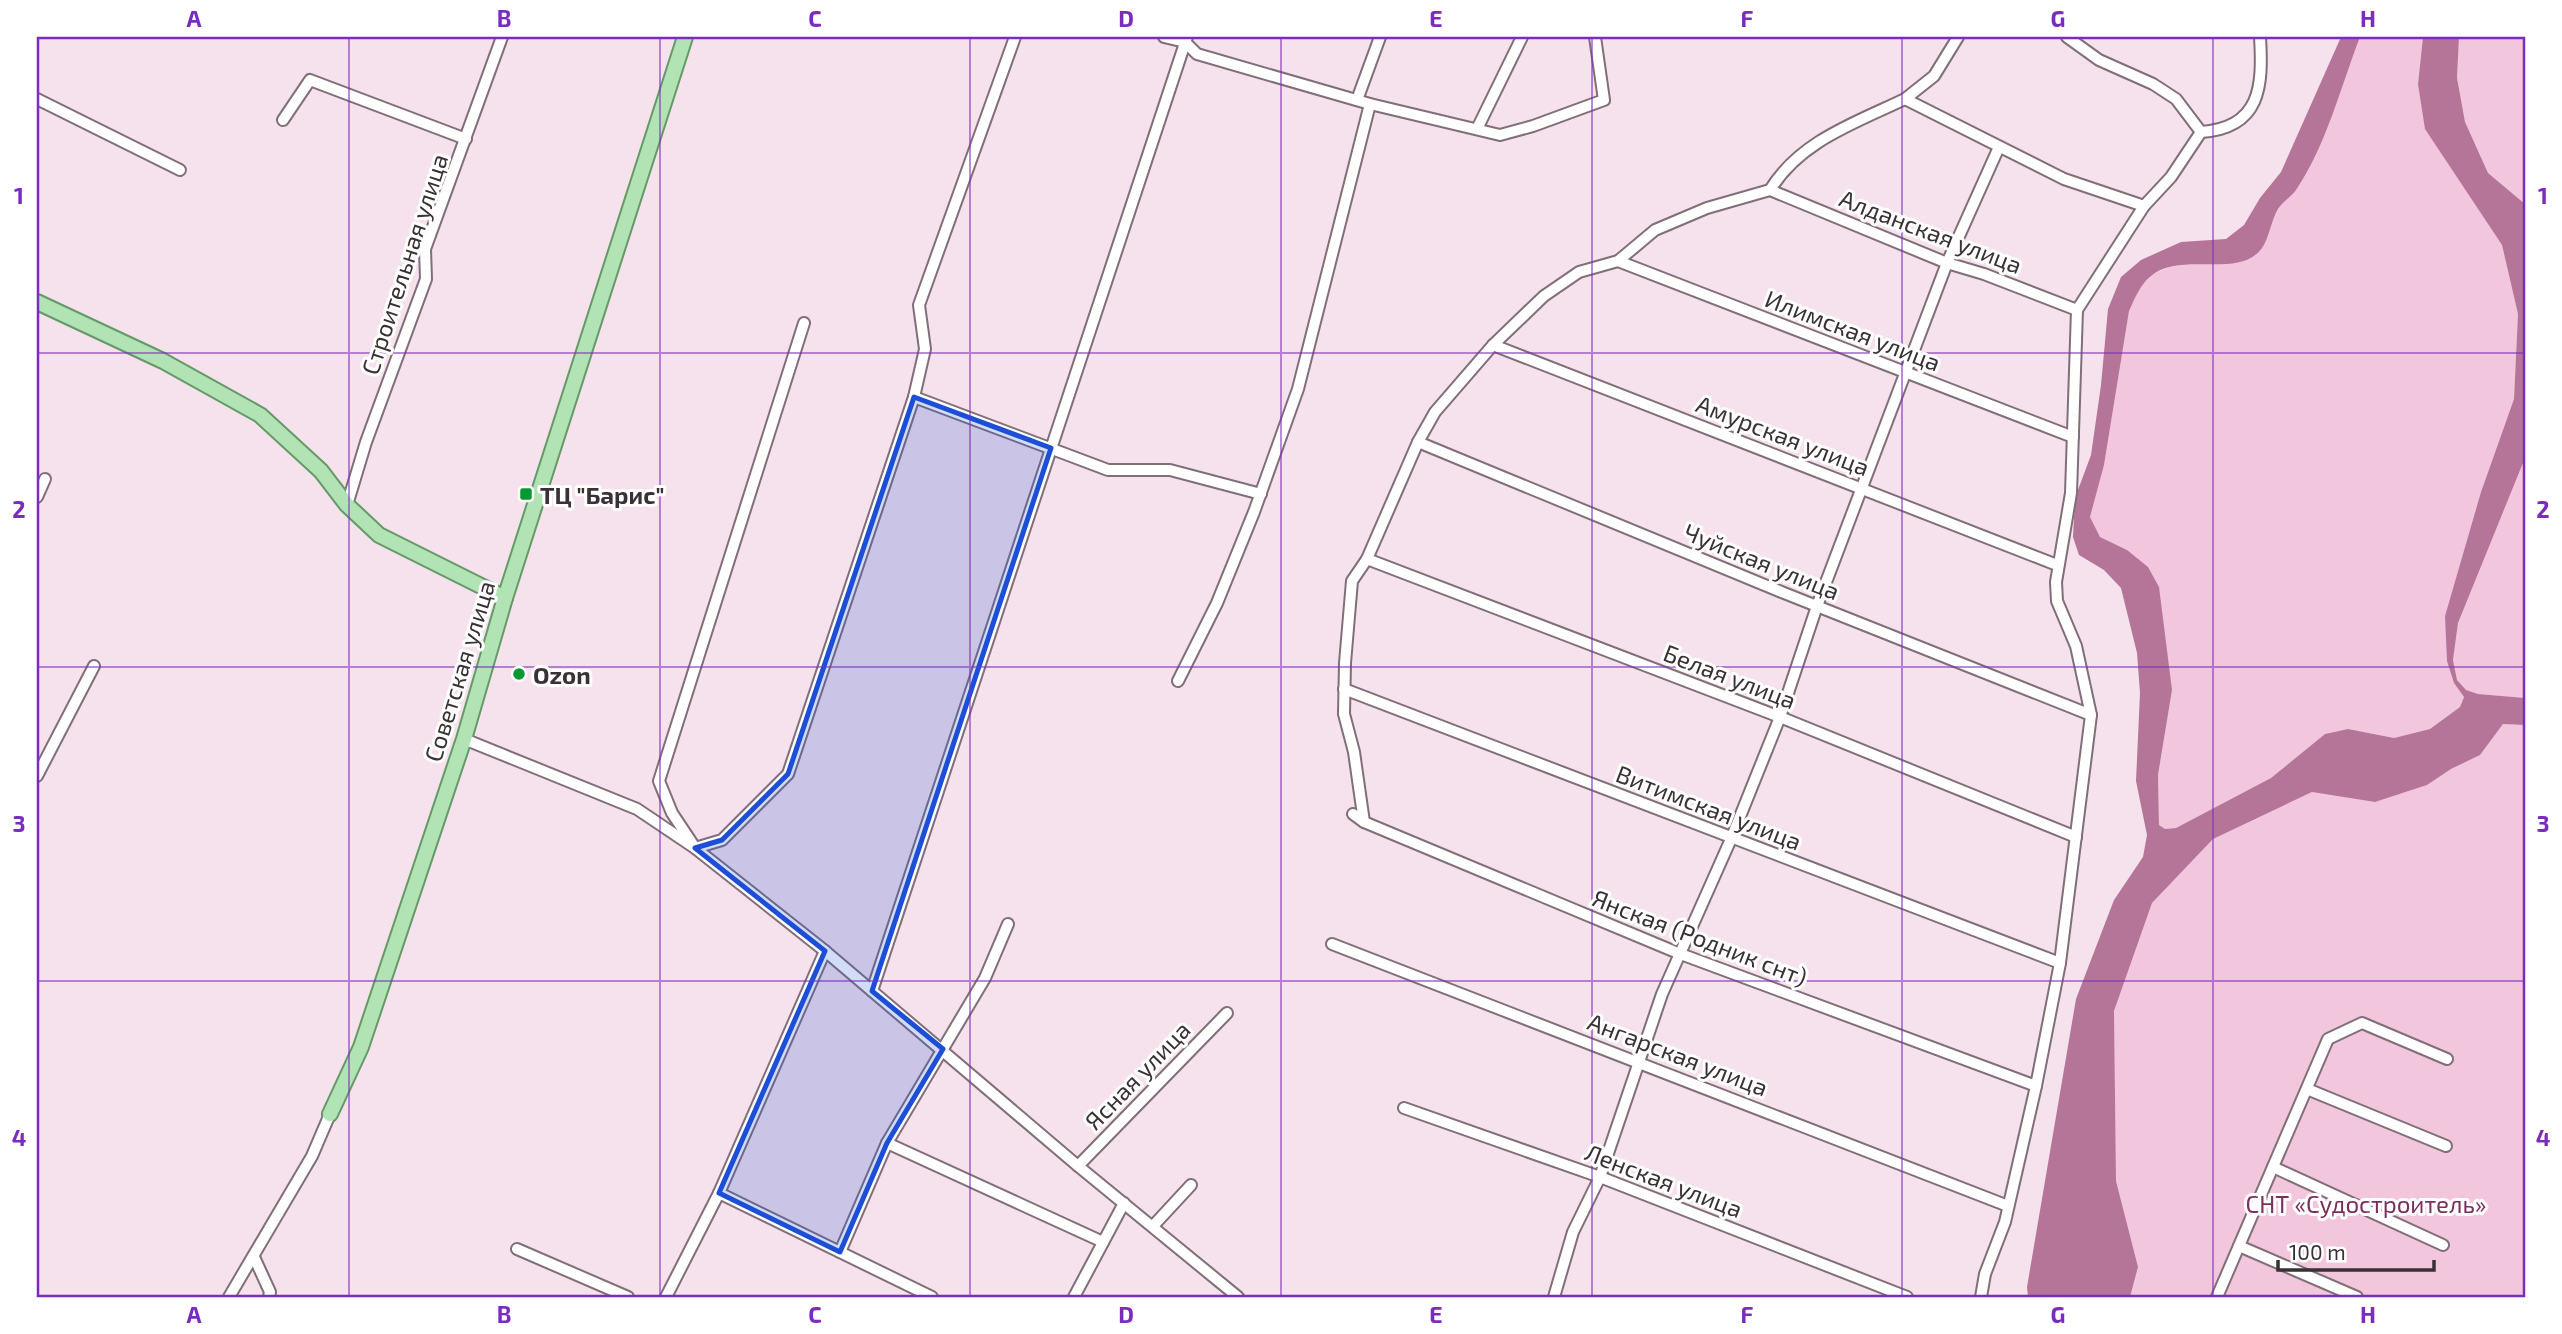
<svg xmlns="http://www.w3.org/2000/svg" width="2562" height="1334" viewBox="0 0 2562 1334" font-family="'Exo 2',sans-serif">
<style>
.green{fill:#f2c6dd}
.water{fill:#b47598}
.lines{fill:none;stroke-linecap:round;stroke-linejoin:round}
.minor-casing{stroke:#806f78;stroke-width:14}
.major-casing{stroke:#659968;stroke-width:18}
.minor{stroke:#fff;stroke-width:10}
.major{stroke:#b1e3b5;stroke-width:14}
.marked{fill:#1d4ed8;fill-opacity:0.2;stroke:#1d4ed8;stroke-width:5;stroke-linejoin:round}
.grid{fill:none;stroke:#7b2cbf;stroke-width:2;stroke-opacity:0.55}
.poi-dot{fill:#079931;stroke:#fff;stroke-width:2.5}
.labels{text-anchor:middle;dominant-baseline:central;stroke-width:6;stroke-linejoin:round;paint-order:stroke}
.street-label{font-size:24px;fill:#393135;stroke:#fff}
.poi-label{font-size:24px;font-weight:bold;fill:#393135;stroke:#fff;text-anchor:start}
.park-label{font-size:24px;fill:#7c2e5e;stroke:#fff}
.neatline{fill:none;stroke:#7b2cbf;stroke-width:2.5}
.grid-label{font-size:23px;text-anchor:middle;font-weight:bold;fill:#7b2cbf}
</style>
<rect width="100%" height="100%" fill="#f6e2ec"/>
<g class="green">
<path d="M 2360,37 L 2423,37 L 2418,84 L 2468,193 L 2502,245 L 2518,314 L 2514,399 L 2481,492 L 2445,616 L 2454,683 L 2464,697 L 2460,707 L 2430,729 L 2394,738 L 2348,729 L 2325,734 L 2271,778 L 2176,828 L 2165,829 L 2159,825 L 2158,775 L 2172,690 L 2127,550 L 2100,537 L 2090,517 L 2104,465 L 2129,311 L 2138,290 L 2153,274 L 2179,263 L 2217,264 L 2270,226 L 2280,206 L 2295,191 L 2317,149 Z"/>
<path d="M 2459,37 L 2525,37 L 2525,204 L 2488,173 L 2465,122 L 2457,78 Z"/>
<path d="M 2525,458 L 2525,698 L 2478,694 L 2466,690 L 2457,680 L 2453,660 L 2458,623 Z"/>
<path d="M 2503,724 L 2525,725 L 2525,1297 L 2130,1297 L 2138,1267 L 2116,1181 L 2114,1011 L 2152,903 L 2213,839 L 2312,792 L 2375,802 L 2427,785 L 2451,769 L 2480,755 Z"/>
</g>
<path class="water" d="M 2341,37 L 2360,37 C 2341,86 2326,146 2296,190 C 2291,197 2283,201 2278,209 C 2271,221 2269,238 2262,248 C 2239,280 2181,250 2151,276 C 2140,285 2135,298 2129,311 L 2104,465 L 2090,517 L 2100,537 L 2127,550 L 2148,567 L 2159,587 L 2172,690 L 2158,775 L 2159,825 L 2165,829 L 2176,828 L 2271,778 L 2325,734 L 2348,729 L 2394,738 L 2430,729 L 2460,707 L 2464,697 L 2454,683 L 2447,661 L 2445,616 L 2481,492 L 2514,399 L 2518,314 L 2502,245 L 2425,129 L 2418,84 L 2423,37 L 2459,37 L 2457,78 L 2465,122 L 2488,173 L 2525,204 L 2525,458 L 2458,623 L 2453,660 L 2457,680 L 2466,690 L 2478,694 L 2525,698 L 2525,725 L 2503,724 L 2480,755 L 2451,769 L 2427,785 L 2375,802 L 2312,792 L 2213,839 L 2152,903 L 2114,1011 L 2116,1181 L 2138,1267 L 2130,1297 L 2028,1297 L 2027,1287 L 2076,999 L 2114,900 L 2143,857 L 2147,835 L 2136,781 L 2140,693 L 2137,653 L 2121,588 L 2104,570 L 2079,555 L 2073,537 L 2075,498 L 2091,455 L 2101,385 L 2108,309 L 2121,277 L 2141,260 L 2181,242 L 2226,239 L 2244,225 L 2260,198 L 2281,172 Z"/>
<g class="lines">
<g class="minor-casing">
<g id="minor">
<path d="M 1164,37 L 1185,42 L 1197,54 L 1370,104 L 1500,135 L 1533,126 L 1604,100 L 1595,37"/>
<path d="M 1958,37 L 1934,76 L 1905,99 L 2064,179 L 2144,206"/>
<path d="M 37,99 L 180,170"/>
<path d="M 1357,100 L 1380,37"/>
<path d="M 283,120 L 310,80 L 466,139"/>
<path d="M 1477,129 L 1522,37"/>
<path d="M 2201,132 C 2261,128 2263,86 2260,37"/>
<path d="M 1770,190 L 1947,263 L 1984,274 L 2077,310"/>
<path d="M 1618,261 L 2073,437"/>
<path d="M 1493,345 L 2057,565"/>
<path d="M 914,397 L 1108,470 L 1170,470 L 1261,494"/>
<path d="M 1418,442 L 1784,593 L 2091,715"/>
<path d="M 37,497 L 45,479"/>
<path d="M 347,505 L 366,442 L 426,279 L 425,249 L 502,37"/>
<path d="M 1367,559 L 1780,717 L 2076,837"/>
<path d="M 1178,681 L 1217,603 L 1254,512 L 1298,389 L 1370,104"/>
<path d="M 1344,689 L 2060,963"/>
<path d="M 464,739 L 637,809 L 695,848 L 825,951 L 1078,1166 L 1238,1297"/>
<path d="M 37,776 L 94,666"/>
<path d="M 1353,814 L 1364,822 L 1678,953 L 2036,1086"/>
<path d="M 1364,822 L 1354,752 L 1344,714 L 1345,663 L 1352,581 L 1367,559 L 1418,442 L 1435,412 L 1493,345 L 1544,296 L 1579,272 L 1618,261 L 1655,230 L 1707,208 L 1770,190 C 1800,141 1855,123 1905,99"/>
<path d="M 692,843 L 672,813 L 659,781 L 804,323"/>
<path d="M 695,848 L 722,840 L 788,774 L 914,397 L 925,349 L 919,305 L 1015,37"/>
<path d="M 1332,944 L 2008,1206"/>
<path d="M 872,991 L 1187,37"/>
<path d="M 2307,1089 L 2446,1146"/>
<path d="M 1404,1108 L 1600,1177 L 1907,1297"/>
<path d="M 887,1143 L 1103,1242"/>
<path d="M 1078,1166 L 1227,1013"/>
<path d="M 2273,1167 L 2443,1245"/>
<path d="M 719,1193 L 932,1297"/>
<path d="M 1153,1226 L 1191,1185"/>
<path d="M 2239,1246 L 2357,1297"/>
<path d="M 517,1249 L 628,1297"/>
<path d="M 840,1252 L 887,1143 L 985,978 L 1008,924"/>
<path d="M 254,1257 L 270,1292 L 269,1297"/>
<path d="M 229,1297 L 312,1156 L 330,1114"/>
<path d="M 666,1297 L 719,1193 L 825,951"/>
<path d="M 1074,1297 L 1124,1203"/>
<path d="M 1554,1297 L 1573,1232 L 1600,1177 L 1662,994 L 1731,839 L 1780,717 L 1817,606 L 1947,263 L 1999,147"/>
<path d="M 1981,1297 L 1985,1274 L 2005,1222 L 2036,1086 L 2060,963 L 2091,715 L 2076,646 L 2057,601 L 2056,582 L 2071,493 L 2077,310 L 2144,206 L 2171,177 L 2201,132 L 2176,99 L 2153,84 L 2099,60 L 2067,37"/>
<path d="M 2217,1297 L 2328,1039 L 2362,1023 L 2447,1059"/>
</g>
</g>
<g class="major-casing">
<g id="major">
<path d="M 37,302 L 163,361 L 260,415 L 321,471 L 347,505 L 379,535 L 505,598"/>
<path d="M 330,1114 L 361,1047 L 464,739 L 505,598 L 685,37"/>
</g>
</g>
<use href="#minor" class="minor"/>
<use href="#major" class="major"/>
</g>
<path class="marked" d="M 914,397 L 1051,448 L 872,991 L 943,1049 L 887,1143 L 840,1252 L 719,1193 L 825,951 L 695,848 L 722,840 L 788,774 Z"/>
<path class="grid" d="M 349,37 L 349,1297M 660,37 L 660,1297M 970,37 L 970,1297M 1281,37 L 1281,1297M 1592,37 L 1592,1297M 1902,37 L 1902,1297M 2213,37 L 2213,1297M 37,353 L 2525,353M 37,667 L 2525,667M 37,981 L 2525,981"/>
<g class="poi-dot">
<rect x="519" y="487" width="14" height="14" rx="3.5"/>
<circle cx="519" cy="674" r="7"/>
</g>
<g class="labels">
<g class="street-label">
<text transform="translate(1931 231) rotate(21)">Алданская улица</text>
<text transform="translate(404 264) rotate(-72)">Строительная улица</text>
<text transform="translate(1853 330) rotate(21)">Илимская улица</text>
<text transform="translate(1783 435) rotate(21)">Амурская улица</text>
<text transform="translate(1762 561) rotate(22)">Чуйская улица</text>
<text transform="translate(459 671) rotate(-73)">Советская улица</text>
<text transform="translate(1730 676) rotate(21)">Белая улица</text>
<text transform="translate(1709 807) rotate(21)">Витимская улица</text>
<text transform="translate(1700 937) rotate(21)">Янская (Родник снт)</text>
<text transform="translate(1678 1054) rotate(21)">Ангарская улица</text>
<text transform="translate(1137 1075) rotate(-46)">Ясная улица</text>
<text transform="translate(1664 1180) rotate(21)">Ленская улица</text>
</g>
<g class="poi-label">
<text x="540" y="494">ТЦ "Барис"</text>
<text x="533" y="674">Ozon</text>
</g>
<g class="park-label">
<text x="2366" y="1203">СНТ «Судостроитель»</text>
</g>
</g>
<rect width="2562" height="1334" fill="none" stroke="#ffffff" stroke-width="77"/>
<path d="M2278 1260v10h156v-10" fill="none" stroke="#393135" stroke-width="3.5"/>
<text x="2289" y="1260" font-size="21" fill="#393135" stroke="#ffffff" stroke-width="5" paint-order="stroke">100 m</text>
<rect x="38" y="38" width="2486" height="1258" class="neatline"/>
<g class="grid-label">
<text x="194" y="27">A</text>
<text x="504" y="27">B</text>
<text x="815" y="27">C</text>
<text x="1126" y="27">D</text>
<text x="1436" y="27">E</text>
<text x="1747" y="27">F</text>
<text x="2058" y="27">G</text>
<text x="2368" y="27">H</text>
<text x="19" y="204">1</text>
<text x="2543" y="204">1</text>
<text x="19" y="518">2</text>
<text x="2543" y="518">2</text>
<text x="19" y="832">3</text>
<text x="2543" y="832">3</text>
<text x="19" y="1146">4</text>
<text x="2543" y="1146">4</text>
<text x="194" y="1323">A</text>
<text x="504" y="1323">B</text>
<text x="815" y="1323">C</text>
<text x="1126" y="1323">D</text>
<text x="1436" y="1323">E</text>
<text x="1747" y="1323">F</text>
<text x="2058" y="1323">G</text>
<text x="2368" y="1323">H</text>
</g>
</svg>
